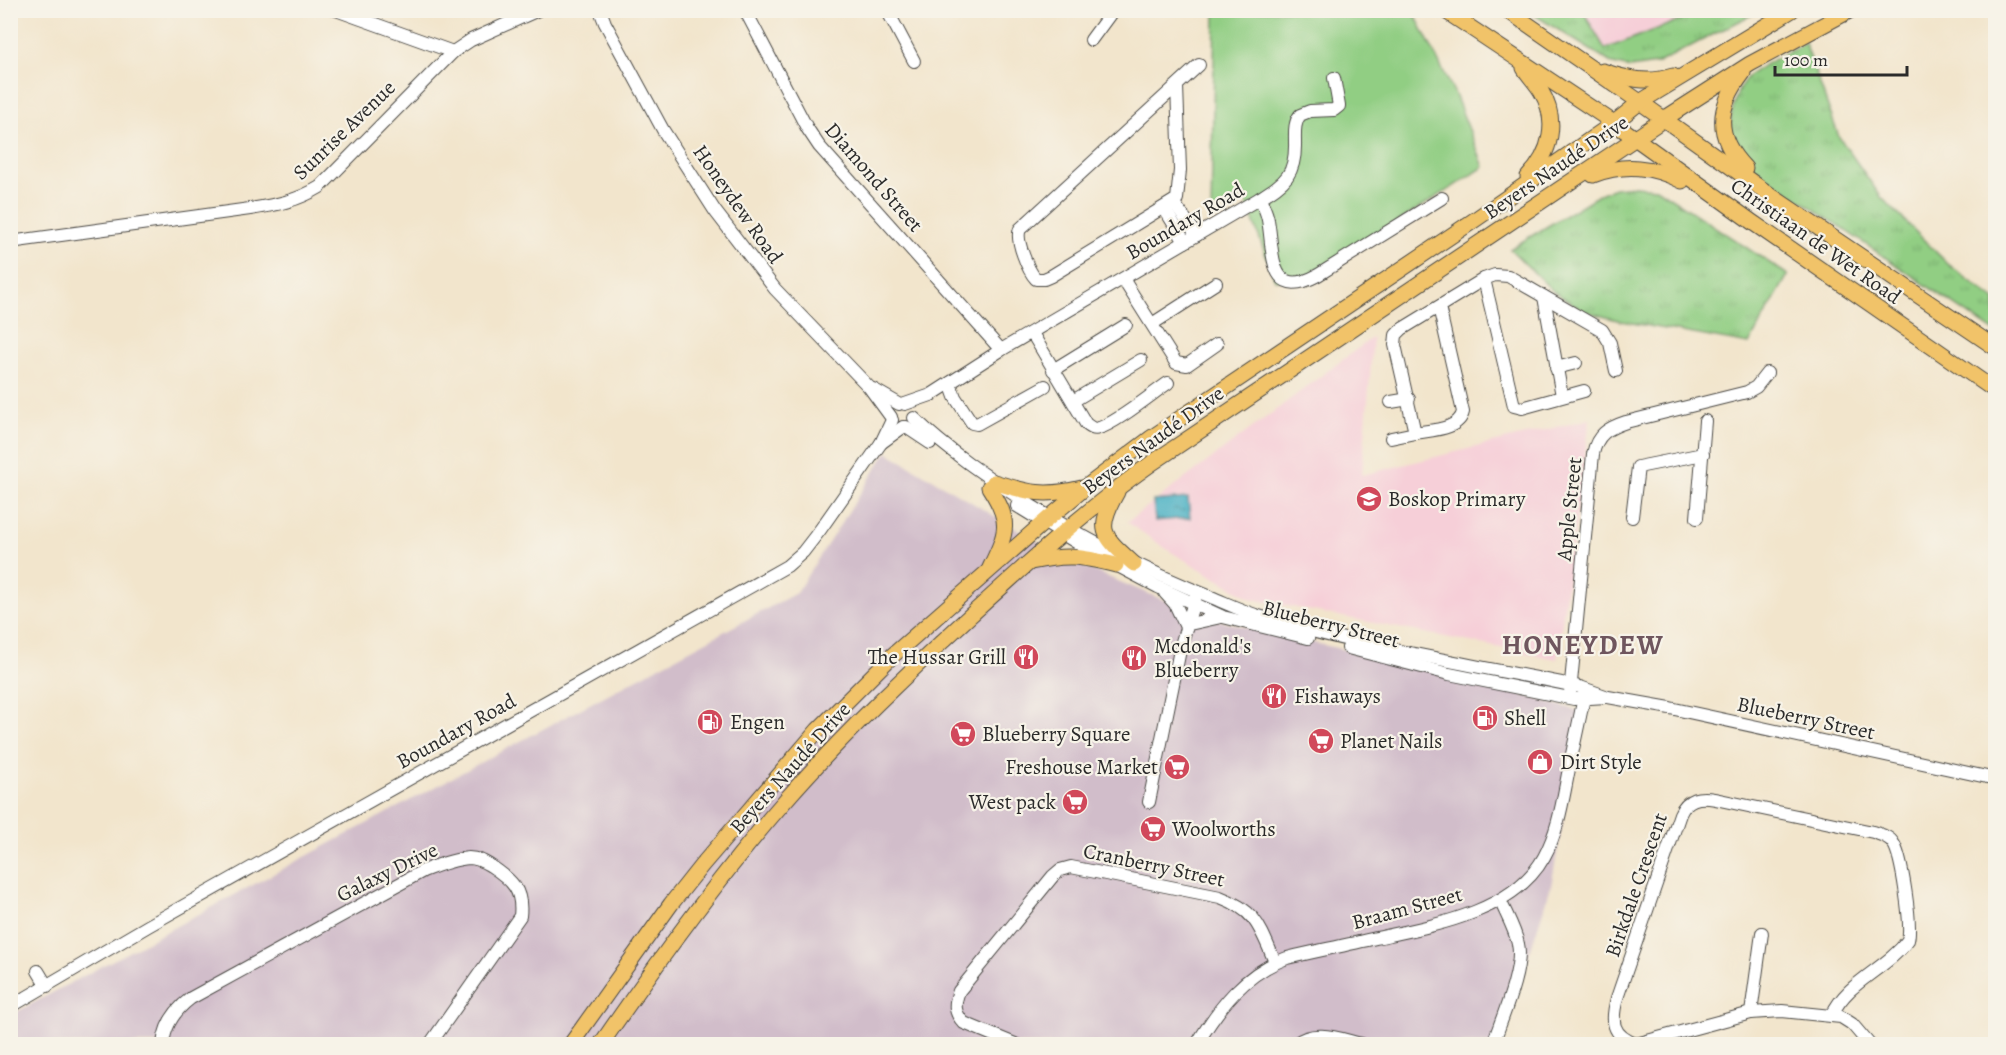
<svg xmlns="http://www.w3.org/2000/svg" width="2006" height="1055" viewBox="0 0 2006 1055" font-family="Alegreya,serif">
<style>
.built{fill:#f6cfd8}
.industrial{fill:#d1bdca}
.grass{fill:url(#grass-tufts);stroke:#5e7c57;stroke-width:1.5}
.pitch{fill:#91ce83;stroke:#5e7c57;stroke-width:1.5}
.water{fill:url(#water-ripples);stroke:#386d77;stroke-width:1.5}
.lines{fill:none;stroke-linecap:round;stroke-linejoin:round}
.minor-casing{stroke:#494743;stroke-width:14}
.major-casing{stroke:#494743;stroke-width:17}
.minor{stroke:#fff;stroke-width:12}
.major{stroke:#f1c369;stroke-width:15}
.labels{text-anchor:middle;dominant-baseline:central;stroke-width:4.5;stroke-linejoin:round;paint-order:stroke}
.street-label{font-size:21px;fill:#2b2b2b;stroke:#f7f3e8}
.poi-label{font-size:21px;fill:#2b2b2b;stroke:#f7f3e8;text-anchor:start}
.district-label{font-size:27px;font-weight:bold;letter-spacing:1.5px;fill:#6f565e;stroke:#f7f3e8}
</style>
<defs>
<pattern id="grass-tufts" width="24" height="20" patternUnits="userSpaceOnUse" patternTransform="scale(1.5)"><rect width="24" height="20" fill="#91ce83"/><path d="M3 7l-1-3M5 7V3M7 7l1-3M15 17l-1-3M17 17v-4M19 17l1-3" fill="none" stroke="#7db171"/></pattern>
<pattern id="water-ripples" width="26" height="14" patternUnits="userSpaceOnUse" patternTransform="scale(1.5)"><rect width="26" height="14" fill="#45afc3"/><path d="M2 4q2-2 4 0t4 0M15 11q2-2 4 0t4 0" fill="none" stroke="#3a8f9f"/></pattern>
</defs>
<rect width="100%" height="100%" fill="#f7f3e8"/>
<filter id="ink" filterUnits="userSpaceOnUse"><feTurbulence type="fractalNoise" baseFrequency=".0167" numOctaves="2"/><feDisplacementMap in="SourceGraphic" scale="12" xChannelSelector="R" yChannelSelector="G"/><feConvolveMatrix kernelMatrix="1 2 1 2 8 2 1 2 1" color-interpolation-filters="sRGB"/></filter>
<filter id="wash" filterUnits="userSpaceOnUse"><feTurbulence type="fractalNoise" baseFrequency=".008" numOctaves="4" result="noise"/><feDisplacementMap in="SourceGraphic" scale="24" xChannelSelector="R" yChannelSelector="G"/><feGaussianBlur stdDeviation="1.35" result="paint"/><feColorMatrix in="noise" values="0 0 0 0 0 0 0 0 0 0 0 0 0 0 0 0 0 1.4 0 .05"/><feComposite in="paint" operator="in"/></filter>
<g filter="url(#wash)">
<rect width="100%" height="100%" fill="#f2e5cc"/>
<g class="built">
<path d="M 1583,11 L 1704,11 L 1605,49 Z"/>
<path d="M 1373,337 L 1362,475 L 1590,419 L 1557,659 L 1252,599 L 1171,552 L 1127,522 Z"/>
</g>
<path class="industrial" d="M 887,452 L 1070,561 L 1185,609 L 1228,623 L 1449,674 L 1583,712 L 1551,886 L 1500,1044 L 11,1044 L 11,1015 L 796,593 Z"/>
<g class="grass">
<path d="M 1528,11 L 1583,11 L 1605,49 L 1704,11 L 1759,11 L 1656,64 L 1630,68 L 1613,64 Z"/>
<path d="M 1805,43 L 1839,137 L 1881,197 L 1948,264 L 1995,300 L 1995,332 L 1762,174 C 1752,166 1737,155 1733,144 C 1726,125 1735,86 1751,74 C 1767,62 1787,53 1805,43 Z"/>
<path d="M 1635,186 L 1656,188 L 1788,275 L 1749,344 L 1621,321 L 1584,311 L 1553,291 L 1510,249 L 1602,193 L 1615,188 Z"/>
</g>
<path class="pitch" d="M 1340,10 L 1342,12 L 1344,10 L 1397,10 L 1414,13 L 1454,92 L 1484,167 L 1310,278 L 1275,280 L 1244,196 L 1211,213 L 1215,11 Z"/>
<path class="water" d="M 1188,498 L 1190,518 L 1155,521 L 1153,501 Z"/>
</g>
<g filter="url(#ink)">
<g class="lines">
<g class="minor-casing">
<g id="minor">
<path d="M 336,10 L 453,52"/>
<path d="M 600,10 L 605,23 L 663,130 L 715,211 L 775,289 L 869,387 L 891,417"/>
<path d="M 745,10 L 807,128 L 819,146 L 1001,350"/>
<path d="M 887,10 L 914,61"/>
<path d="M 1091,40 L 1113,10"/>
<path d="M 1177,86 L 1180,170 L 1177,199 L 1051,276 L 1044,279 L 1036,279 C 1028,271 1015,239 1020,229 L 1199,65"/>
<path d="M 1260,198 C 1285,182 1296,175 1295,142 C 1295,132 1294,123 1300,115 L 1310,111 L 1334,110 L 1339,106 L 1334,78"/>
<path d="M 1173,202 L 1197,235"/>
<path d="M 1164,208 L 1185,242"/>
<path d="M 10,242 L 250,209 C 276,205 297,201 320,187 L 453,52 L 471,40 L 538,10"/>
<path d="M 1123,279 L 1176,363 L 1187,365 L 1217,344"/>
<path d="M 1484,279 L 1514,406 L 1522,408 L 1584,391"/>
<path d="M 1544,297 L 1562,396"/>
<path d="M 1439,307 L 1463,412 C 1459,430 1431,430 1415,433 L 1395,345 L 1396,335 L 1402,329 L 1484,279 L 1495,275 L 1508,276 L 1602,330 L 1610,343 L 1616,371"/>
<path d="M 1152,324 L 1216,283"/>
<path d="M 1032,333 L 1086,424 C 1090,427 1093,430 1099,428 C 1115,424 1153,393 1168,383"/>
<path d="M 1556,368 L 1576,363"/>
<path d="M 1053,370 L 1126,325"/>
<path d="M 950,383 L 955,397 L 972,423 L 977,424 L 1045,386"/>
<path d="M 873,389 L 899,404"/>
<path d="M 1073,401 L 1141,360"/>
<path d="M 1391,402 L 1409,399"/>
<path d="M 905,404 L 931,395 L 1001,350 L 1260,198 C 1263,205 1267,213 1268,220 C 1274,252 1268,302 1318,275 L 1442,198"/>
<path d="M 914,418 C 949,452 989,478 1030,505 C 1088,541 1148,572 1211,597 C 1228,604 1244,612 1262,617 C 1366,649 1474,664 1580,687 L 1608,697 L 1670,708 L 1996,779"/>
<path d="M 906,427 L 930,443"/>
<path d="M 1391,438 L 1415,433"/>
<path d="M 881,443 L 903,427"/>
<path d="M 1017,506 L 1097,555 L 1158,587 L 1223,617 L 1308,638"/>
<path d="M 1632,517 L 1638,467 L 1703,454"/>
<path d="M 1697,518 L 1705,421"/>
<path d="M 1165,593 L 1175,604 L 1185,625 L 1221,617"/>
<path d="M 1348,648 L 1449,674 L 1574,699 L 1606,697"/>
<path d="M 1570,693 L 1593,454 C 1597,434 1608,428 1626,422 L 1747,392 L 1756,387 L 1767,373"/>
<path d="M 1149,802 L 1181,645 L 1196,595"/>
<path d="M 38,971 L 47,986"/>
<path d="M 10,1007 L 148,926 L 787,566 L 803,552 L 820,530 L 881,443 L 892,420"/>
<path d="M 1751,1013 L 1762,933"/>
<path d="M 1832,1015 C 1847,981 1887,969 1908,940 C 1912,926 1902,855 1893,843 C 1889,836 1881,835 1873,832 L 1715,799 C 1699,796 1687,798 1680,814 L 1617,998 C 1611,1021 1611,1035 1636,1044 L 1751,1013 L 1782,1011 L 1841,1017 L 1852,1024 L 1869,1044"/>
<path d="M 163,1044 C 165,1024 175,1010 191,998 L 423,871 C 438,865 454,859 469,858 C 478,858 484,862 491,866 C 512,880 523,890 520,916 L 430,1044"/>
<path d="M 1015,1044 L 964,1023 C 954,1013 954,1004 959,991 L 1053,876 L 1060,870 L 1071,867 L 1220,897 C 1257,911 1260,928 1275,962"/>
<path d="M 1197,1044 C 1219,1007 1245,973 1287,958 C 1317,951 1347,945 1376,938 C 1433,926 1514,912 1544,857 C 1559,830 1563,798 1569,769 C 1574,743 1580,718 1585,692"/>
<path d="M 1295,1044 C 1314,1028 1340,1039 1362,1044"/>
<path d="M 1493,1044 C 1501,1020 1524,968 1518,944 C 1515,929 1506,914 1500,900"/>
</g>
</g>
<g class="major-casing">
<g id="major">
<path d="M 1444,10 L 1614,123 L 1752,222 L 1996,391"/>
<path d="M 1507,10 L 1640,102 L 1773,197 L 1996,348"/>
<path d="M 1524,68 C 1529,76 1536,83 1541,91 C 1559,121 1551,153 1528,177"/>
<path d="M 1603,71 C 1627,79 1648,84 1673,76"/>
<path d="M 1743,73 C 1717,107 1714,136 1745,168"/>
<path d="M 1593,175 C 1625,163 1652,166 1682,181"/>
<path d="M 994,482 C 1029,493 1045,497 1082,488"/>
<path d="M 989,487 C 1012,522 1007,532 990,568"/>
<path d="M 1117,492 C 1095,531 1103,536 1134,564"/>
<path d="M 1031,562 C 1068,554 1079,556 1116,565"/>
<path d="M 571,1044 L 671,904 L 702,865 L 818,730 L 892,656 L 1050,517 L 1086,487 L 1151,438 L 1476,219 L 1614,123 L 1640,102 L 1792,10"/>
<path d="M 601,1044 C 658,961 717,879 783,803 C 842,735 907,674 972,614 C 1030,561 1088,508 1152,463 L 1664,119 L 1750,64 L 1851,10"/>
</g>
</g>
<use href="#minor" class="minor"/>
<use href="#major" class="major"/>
</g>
</g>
<defs>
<g id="school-disc" transform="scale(1.35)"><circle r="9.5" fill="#d1495b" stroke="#f7f3e8"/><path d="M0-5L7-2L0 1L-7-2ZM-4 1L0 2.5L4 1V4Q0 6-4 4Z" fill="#fff"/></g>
<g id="restaurant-disc" transform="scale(1.35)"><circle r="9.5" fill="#d1495b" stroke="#f7f3e8"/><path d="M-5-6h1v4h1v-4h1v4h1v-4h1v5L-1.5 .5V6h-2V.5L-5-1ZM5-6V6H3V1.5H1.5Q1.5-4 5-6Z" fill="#fff"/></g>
<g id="fuel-disc" transform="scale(1.35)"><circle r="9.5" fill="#d1495b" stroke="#f7f3e8"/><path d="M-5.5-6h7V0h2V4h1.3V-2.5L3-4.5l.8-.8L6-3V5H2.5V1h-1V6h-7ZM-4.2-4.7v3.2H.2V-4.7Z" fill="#fff"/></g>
<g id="supermarket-disc" transform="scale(1.35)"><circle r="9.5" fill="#d1495b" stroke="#f7f3e8"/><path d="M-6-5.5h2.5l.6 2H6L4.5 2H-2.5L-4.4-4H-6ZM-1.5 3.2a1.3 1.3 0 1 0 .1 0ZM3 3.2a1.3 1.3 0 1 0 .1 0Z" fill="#fff"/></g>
<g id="shop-disc" transform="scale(1.35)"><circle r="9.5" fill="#d1495b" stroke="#f7f3e8"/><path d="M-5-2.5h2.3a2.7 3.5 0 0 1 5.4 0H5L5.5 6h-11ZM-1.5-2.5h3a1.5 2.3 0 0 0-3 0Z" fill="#fff"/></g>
</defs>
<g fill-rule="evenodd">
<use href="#school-disc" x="1369" y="499"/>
<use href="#restaurant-disc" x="1026" y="657"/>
<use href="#restaurant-disc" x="1134" y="658"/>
<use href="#restaurant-disc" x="1274" y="696"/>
<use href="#fuel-disc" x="1485" y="718"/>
<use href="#fuel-disc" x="710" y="722"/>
<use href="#supermarket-disc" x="963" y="734"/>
<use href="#supermarket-disc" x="1321" y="741"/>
<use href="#shop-disc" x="1540" y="762"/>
<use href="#supermarket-disc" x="1177" y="767"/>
<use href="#supermarket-disc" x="1075" y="802"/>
<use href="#supermarket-disc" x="1153" y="829"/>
</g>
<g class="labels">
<g class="street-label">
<text transform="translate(344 130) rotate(-44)">Sunrise Avenue</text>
<text transform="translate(1556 167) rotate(-34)">Beyers Naudé Drive</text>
<text transform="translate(874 177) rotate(49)">Diamond Street</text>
<text transform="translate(738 204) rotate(55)">Honeydew Road</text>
<text transform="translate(1185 221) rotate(-30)">Boundary Road</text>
<text transform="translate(1816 241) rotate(35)">Christiaan de Wet Road</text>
<text transform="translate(1153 440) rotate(-36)">Beyers Naudé Drive</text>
<text transform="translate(1569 509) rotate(-84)">Apple Street</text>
<text transform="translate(1331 624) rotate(14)">Blueberry Street</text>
<text transform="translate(1806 718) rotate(12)">Blueberry Street</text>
<text transform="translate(456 731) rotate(-29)">Boundary Road</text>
<text transform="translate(790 768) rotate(-48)">Beyers Naudé Drive</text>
<text transform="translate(1154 865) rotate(12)">Cranberry Street</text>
<text transform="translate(387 872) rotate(-26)">Galaxy Drive</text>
<text transform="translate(1636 885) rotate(-71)">Birkdale Crescent</text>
<text transform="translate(1407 908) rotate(-15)">Braam Street</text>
</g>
<g class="poi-label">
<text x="1388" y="499">Boskop Primary</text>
<text x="1154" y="646">Mcdonald's<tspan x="1154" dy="24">Blueberry</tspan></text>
<text x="1006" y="657" text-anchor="end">The Hussar Grill</text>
<text x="1294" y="696">Fishaways</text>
<text x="1504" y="718">Shell</text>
<text x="730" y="722">Engen</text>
<text x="982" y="734">Blueberry Square</text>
<text x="1340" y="741">Planet Nails</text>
<text x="1560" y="762">Dirt Style</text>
<text x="1158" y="767" text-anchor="end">Freshouse Market</text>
<text x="1056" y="802" text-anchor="end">West pack</text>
<text x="1172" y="829">Woolworths</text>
</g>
<g class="district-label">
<text x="1583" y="645">HONEYDEW</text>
</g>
</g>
<rect width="2006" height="1055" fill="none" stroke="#f7f3e8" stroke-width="36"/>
<path d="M1775 66v9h132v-9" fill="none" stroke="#2b2b2b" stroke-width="3"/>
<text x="1784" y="66" font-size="18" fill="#2b2b2b" stroke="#f7f3e8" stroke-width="4.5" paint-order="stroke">100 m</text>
</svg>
